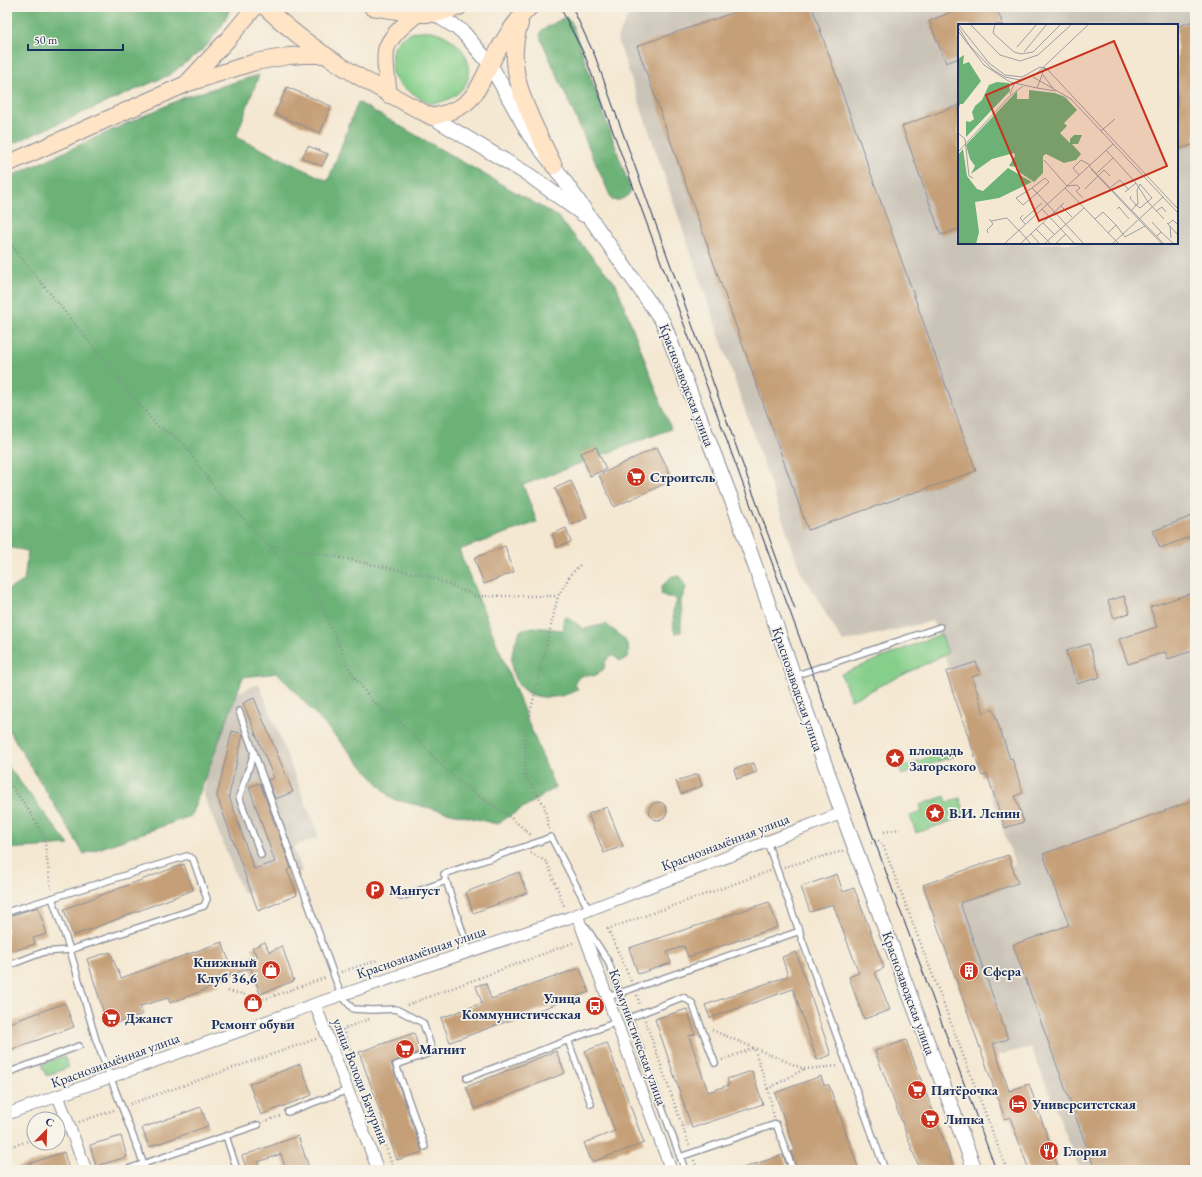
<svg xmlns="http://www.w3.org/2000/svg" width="1202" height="1177" viewBox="0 0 1202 1177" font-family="'EB Garamond',serif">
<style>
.industrial{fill:#cac3b8;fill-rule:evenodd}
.green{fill:#86cf8b;stroke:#507f74}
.forest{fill:#6cb277;stroke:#44706a}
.building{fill:#c59f77}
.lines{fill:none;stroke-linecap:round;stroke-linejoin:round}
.service-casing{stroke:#888c98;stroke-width:8}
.minor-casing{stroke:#888c98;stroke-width:13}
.tertiary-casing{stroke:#888c98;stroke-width:16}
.secondary-casing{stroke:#888c98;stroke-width:18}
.path{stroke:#888c98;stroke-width:2.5;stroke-dasharray:1 3;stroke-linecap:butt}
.service{stroke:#fff;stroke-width:5.5}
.minor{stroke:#fff;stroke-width:11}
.tertiary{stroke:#fff;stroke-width:14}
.secondary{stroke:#ffe4c6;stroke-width:16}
.tram{stroke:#1b2f5e;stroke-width:1}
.labels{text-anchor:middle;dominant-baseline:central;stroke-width:3.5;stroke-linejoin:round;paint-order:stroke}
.street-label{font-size:14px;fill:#1b2f5e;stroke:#f7f3e8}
.poi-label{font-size:14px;font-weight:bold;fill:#1b2f5e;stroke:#f7f3e8;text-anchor:start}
.inset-road{fill:none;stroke:#9d9ea4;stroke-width:1}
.view{fill:#c8321e;fill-opacity:0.15;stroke:#c8321e;stroke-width:2}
.inset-edge{fill:none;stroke:#1b2f5e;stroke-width:2}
</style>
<rect width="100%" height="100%" fill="#f7f3e8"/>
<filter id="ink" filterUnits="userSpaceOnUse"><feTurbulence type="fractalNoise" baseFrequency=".025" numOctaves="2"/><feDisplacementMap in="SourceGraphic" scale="8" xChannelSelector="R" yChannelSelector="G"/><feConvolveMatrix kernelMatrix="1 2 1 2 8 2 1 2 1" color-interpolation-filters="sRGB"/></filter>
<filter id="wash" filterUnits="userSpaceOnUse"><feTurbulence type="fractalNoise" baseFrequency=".012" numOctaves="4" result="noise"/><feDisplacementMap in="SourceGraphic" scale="16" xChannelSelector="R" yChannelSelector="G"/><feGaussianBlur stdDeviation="0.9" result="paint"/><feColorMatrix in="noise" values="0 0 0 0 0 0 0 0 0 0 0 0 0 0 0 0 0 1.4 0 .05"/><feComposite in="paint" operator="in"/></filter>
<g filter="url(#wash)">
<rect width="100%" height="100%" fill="#f4e8d2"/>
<g class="industrial">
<path d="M 633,7 L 1195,7 L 1195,1170 L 1080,1170 L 1031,1047 L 991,1057 L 932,900 L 1015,865 L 933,621 L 843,642 L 800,570 L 617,38 ZM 959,25 L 1177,25 L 1177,243 L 959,243 Z"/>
<path d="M 259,684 L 319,837 L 293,847 L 302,871 L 243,894 L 203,793 L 226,697 Z"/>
</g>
<g class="green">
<path d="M 419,31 C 423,31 428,30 431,31 C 459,36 483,68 460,91 C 453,98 437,106 427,102 C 422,100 416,95 411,92 C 404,88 398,84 393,76 C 391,73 392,68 392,65 C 392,61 391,56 392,52 C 396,40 407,33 419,31 Z"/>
<path d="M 941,634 L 948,653 L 851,700 L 841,674 Z"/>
<path d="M 957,747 L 959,754 L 902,775 L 899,768 Z"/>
<path d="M 945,796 L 947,802 L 960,798 L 966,816 L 916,833 L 910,816 L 922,812 L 920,805 Z"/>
<path d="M 64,1056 L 69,1067 L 47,1076 L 42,1064 Z"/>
</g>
<g class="forest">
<path d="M 7,7 L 231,7 L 222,26 L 205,48 L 169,75 L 7,146 Z"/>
<path d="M 565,17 L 571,21 L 631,191 C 628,197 618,202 612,200 L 541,39 L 540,34 L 542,30 Z"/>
<path d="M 259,75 L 236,137 L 328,181 L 358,102 L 557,216 L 616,284 L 671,429 L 523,485 L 537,522 L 459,550 L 555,788 L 497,824 L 392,799 L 278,673 L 243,677 L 191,816 L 84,854 L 7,727 L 7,690 L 9,674 L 7,675 L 7,590 L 24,581 L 28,551 L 7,547 L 7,178 L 185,97 Z"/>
<path d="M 672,576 L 680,576 L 686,588 L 681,600 L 682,614 L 681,624 L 681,632 L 675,633 L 674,630 L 673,611 L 677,601 L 673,597 L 667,597 L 661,594 L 662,586 Z"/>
<path d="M 567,617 L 584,629 L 606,624 C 618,635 632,639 628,658 L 620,661 L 614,656 L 610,656 L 605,662 L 604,669 L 594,676 C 586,674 580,675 575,682 L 575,685 L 578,689 C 570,694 563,696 554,697 C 511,701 502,662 521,630 L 533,627 L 562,630 L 564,628 L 563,619 Z"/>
<path d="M 7,765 L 69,845 L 7,849 Z"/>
</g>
<g id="blocks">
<g class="building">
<path d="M 749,7 L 812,7 L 976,471 L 808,530 L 637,46 Z"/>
<path d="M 964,7 L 996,7 L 1003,25 L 959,25 L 959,58 L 946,63 L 929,21 Z"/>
<path d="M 1195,20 L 1195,144 L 1177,150 L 1177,27 Z"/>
<path d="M 287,87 L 331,106 L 320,133 L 275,114 Z"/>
<path d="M 959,105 L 959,229 L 941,235 L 902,126 Z"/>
<path d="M 308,146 L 328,154 L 322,166 L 302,158 Z"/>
<path d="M 596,447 L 606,469 L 590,476 L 581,453 Z"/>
<path d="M 657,447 L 673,480 L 614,507 L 599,475 Z"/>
<path d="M 571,481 L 587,518 L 571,525 L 555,488 Z"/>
<path d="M 1195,515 L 1195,535 L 1160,548 L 1153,531 Z"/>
<path d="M 566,528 L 571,542 L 557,547 L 552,534 Z"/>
<path d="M 505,546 L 514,572 L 484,584 L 474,558 Z"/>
<path d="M 1195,592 L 1195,650 L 1168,659 L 1165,652 L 1128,664 L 1119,639 L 1157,627 L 1150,607 Z"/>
<path d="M 1124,596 L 1130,613 L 1114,618 L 1108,601 Z"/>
<path d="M 1089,644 L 1100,677 L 1077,684 L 1066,651 Z"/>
<path d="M 976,662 L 980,674 L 972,677 L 984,713 L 993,709 L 1010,759 L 1012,758 L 1023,793 L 1015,796 L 1024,822 L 1005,828 L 987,774 L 982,776 L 946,672 Z"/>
<path d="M 254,698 L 293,792 L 275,799 L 268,780 L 274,778 L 243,703 Z"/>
<path d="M 232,731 L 243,734 L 229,796 L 254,869 L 275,862 L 249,787 L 260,783 L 291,868 L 287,870 L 297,895 L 258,911 L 217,796 Z"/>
<path d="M 754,763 L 757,772 L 737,779 L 734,769 Z"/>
<path d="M 698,774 L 702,786 L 681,794 L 676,781 Z"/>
<path d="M 1195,800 L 1195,1170 L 1095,1170 L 1013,945 L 1069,925 L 1043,854 Z"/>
<circle cx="658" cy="811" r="9"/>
<path d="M 607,807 L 623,846 L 604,853 L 588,814 Z"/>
<path d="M 1008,855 L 1018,883 L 960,903 L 1008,1039 L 993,1044 L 1009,1091 L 1029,1084 L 1059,1170 L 1029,1170 L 1010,1117 L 1005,1119 L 923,885 Z"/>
<path d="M 184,864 L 193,890 L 73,936 L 64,909 Z"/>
<path d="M 519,872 L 527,893 L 473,913 L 466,892 Z"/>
<path d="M 837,874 L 843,892 L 854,888 L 884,968 L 875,972 L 890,1010 L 864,1019 L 849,977 L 859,973 L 833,904 L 810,912 L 801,887 Z"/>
<path d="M 769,902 L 778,927 L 688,957 L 684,946 L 667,952 L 671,963 L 638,974 L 629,948 Z"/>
<path d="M 38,907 L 47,934 L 33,938 L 35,944 L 7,953 L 7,917 Z"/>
<path d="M 222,942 L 230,964 L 257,956 L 252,948 L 265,942 L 269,952 L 282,946 L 294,981 L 260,994 L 251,968 L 218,979 L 220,984 L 170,1003 L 168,998 L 140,1006 L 143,1014 L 108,1026 L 87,959 L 110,952 L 121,978 Z"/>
<path d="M 796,952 L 831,1055 L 817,1060 L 793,989 L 710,1018 L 705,1005 L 788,976 L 782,957 Z"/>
<path d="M 580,968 L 589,992 L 450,1042 L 441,1018 L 482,1003 L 476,986 L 486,983 L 491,999 Z"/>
<path d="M 65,1003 L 74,1027 L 7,1051 L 7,1024 Z"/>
<path d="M 687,1009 L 695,1034 L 689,1036 L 708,1092 L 729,1085 L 727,1079 L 752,1071 L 763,1104 L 692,1128 L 655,1019 Z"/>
<path d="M 414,1033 L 420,1052 L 391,1063 L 422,1152 L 397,1160 L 359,1052 Z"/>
<path d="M 906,1040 L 955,1170 L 920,1170 L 875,1051 Z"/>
<path d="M 607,1043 L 644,1143 L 592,1162 L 584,1143 L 615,1131 L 585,1051 Z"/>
<path d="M 556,1051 L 565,1073 L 475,1109 L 466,1087 Z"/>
<path d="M 300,1064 L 312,1095 L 261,1115 L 249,1084 Z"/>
<path d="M 821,1076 L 824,1085 L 829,1085 L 859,1170 L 797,1170 L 791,1152 L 795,1150 L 775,1093 Z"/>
<path d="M 201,1107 L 208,1126 L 149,1147 L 142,1128 Z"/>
<path d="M 121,1136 L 127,1157 L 96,1166 L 90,1145 Z"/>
<path d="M 298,1136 L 310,1170 L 286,1170 L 281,1154 L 258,1162 L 261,1170 L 247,1170 L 242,1156 Z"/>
<path d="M 64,1152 L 69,1170 L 16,1170 L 16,1168 Z"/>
<path d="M 783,1155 L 788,1170 L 744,1170 L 743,1168 Z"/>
</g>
</g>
</g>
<g filter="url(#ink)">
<use href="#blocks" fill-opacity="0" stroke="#888c98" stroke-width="1"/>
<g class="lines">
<g class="service-casing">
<g id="service">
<path d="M 794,676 L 940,627"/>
<path d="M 239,711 L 341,995 L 353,1009 L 372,1010 L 396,1009 L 423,1023 L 433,1052 L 396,1065 L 425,1147"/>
<path d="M 254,753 L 239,797 L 261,855"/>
<path d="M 767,842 L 885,1170"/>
<path d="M 401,897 L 446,881"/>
<path d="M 52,898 L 70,950 L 96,1040 L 146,1170"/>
<path d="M 7,912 L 187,856 L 193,859 L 207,899 L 204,906 L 70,950 L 44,952 L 7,966"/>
<path d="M 586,927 L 608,961 L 685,1170"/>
<path d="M 469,952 L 444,874 L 538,842 L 551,837 L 589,910"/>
<path d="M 608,997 L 800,931"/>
<path d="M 629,1018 L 683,997 L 692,1003 L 715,1063"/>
<path d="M 568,1040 L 591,1104"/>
<path d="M 7,1073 L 79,1046"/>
<path d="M 467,1078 L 617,1022"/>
<path d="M 288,1112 L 348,1090"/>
<path d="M 226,1136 L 237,1170"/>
<path d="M 680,1157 L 776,1124 L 793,1170"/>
<path d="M 125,1170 L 258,1125"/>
</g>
</g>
<g class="minor-casing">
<g id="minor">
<path d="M 577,915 L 671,1170"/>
<path d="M 315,1004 L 378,1170"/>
<path d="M 58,1096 L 86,1170"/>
<path d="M 7,1114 L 315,1004 L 568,918 L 842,813"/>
</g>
</g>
<g class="tertiary-casing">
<g id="tertiary">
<path d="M 435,14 L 462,31 L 490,64 L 530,136 L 554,166 L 663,322 L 734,506 L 842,813 L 975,1170"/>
<path d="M 432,117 L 529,175 L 584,215"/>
</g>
</g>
<g class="secondary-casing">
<g id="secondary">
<path d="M 265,7 C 313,53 373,86 432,117 C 442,114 454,112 463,105 C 477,96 482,79 490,65 C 501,44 513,23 530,7"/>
<path d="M 372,7 L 417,14 L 435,14 L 459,7"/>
<path d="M 520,24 C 502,73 534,123 554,166"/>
<path d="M 187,83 L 229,38 L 255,7"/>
<path d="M 389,95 C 388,84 383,57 387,47 C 392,34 406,23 417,14"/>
<path d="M 7,164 L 186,84 L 255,62 L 289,56 L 304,55 L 325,55"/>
</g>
</g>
<g class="path">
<path d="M 7,240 L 156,425 L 184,443 L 198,465 L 217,491 L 316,595 L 351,672 L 372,701 L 401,722 L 447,771 L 479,796 L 509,816 L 532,836"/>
<path d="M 269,545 L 328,555 L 428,576 L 476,596 L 558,596"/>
<path d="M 7,780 L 28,809 L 44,837 L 51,889"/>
<path d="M 549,829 L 544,805 L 525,775 L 525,734 L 558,596 L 571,574 L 580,565"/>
<path d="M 884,832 L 900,829"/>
<path d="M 871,843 L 878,840 L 883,845 L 1007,1170"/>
<path d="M 531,853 L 547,862 L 564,906"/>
<path d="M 784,867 L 843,851"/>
<path d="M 341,972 L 378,960"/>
<path d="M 631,981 L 608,929 L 770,871"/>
<path d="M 228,991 L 265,999 L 327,977"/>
<path d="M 637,995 L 640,1006"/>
<path d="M 407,1005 L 575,942"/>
<path d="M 369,1019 L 343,1029 L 394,1170"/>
<path d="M 645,1020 L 689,1145"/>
<path d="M 712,1030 L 804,1069 L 839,1066"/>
<path d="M 722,1060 L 754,1048 L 768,1089"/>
<path d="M 130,1104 L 316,1039"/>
<path d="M 774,1117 L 768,1089 L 804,1069"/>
<path d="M 79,1122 L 114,1110"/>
<path d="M 264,1122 L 282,1115"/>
<path d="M 7,1148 L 34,1139"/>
<path d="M 694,1160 L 698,1170"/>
</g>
<use href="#service" class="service"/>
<use href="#minor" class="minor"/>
<use href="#tertiary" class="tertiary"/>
<use href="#secondary" class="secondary"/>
<g class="tram">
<path d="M 560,7 L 585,56 L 996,1170"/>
<path d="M 572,7 L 595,56 L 795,609"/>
</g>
</g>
</g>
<defs>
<g id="supermarket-disc" transform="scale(1)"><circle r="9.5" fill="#c8321e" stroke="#f7f3e8"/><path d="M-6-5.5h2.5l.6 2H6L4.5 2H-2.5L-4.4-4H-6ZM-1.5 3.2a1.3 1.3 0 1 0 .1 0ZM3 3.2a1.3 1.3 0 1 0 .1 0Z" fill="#fff"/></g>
<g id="sight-disc" transform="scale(1)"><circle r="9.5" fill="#c8321e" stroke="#f7f3e8"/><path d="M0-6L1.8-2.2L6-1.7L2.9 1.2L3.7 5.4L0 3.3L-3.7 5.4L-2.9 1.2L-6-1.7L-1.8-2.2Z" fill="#fff"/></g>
<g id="parking-disc" transform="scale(1)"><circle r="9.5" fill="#c8321e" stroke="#f7f3e8"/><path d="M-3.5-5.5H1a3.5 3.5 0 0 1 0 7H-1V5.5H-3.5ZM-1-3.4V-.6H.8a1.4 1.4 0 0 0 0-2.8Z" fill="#fff"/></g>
<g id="shop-disc" transform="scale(1)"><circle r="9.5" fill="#c8321e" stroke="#f7f3e8"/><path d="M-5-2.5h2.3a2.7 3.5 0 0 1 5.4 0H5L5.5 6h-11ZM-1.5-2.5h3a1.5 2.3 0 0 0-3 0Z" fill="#fff"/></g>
<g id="building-disc" transform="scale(1)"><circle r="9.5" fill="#c8321e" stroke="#f7f3e8"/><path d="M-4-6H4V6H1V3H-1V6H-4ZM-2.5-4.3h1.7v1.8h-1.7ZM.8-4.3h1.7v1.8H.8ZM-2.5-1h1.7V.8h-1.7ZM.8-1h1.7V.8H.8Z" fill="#fff"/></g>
<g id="bus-disc" transform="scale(1)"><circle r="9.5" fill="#c8321e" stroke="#f7f3e8"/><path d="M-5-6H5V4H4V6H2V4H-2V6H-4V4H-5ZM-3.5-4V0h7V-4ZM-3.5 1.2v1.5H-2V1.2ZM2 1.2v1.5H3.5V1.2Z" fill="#fff"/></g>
<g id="hotel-disc" transform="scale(1)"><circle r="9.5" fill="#c8321e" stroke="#f7f3e8"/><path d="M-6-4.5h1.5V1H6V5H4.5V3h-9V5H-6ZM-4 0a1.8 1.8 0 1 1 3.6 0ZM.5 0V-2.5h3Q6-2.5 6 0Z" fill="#fff"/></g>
<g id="restaurant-disc" transform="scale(1)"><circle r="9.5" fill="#c8321e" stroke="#f7f3e8"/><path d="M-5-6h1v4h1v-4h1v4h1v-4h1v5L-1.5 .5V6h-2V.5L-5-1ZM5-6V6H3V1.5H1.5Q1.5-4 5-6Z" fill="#fff"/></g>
</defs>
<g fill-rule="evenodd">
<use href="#supermarket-disc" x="636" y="477"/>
<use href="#sight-disc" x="895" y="758"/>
<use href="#sight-disc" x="935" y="813"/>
<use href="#parking-disc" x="375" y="890"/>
<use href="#shop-disc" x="271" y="970"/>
<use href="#building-disc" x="969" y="971"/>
<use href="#shop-disc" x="253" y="1003"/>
<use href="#bus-disc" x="595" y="1006"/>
<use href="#supermarket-disc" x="111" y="1018"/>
<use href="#supermarket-disc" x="405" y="1049"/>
<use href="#supermarket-disc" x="917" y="1090"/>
<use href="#hotel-disc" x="1018" y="1104"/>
<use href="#supermarket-disc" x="930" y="1119"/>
<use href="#restaurant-disc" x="1049" y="1151"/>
</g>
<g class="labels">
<g class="street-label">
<text transform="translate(687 385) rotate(69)">Краснозаводская улица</text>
<text transform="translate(798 689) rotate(71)">Краснозаводская улица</text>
<text transform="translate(725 842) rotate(-21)">Краснознамённая улица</text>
<text transform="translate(421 952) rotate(-19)">Краснознамённая улица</text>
<text transform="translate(909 993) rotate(70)">Краснозаводская улица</text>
<text transform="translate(638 1037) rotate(70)">Коммунистическая улица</text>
<text transform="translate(115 1060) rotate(-20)">Краснознамённая улица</text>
<text transform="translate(361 1081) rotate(69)">улица Володи Бачурина</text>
</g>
<g class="poi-label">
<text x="650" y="477">Строитель</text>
<text x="909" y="750">площадь<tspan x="909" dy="16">Загорского</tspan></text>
<text x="949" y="813">В.И. Ленин</text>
<text x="389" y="890">Мангуст</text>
<text x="257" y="962" text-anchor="end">Книжный<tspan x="257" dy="16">Клуб 36,6</tspan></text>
<text x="983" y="971">Сфера</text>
<text x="581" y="998" text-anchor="end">Улица<tspan x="581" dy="16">Коммунистическая</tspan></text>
<text x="125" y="1018">Джанет</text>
<text x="253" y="1024" text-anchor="middle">Ремонт обуви</text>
<text x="419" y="1049">Магнит</text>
<text x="931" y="1090">Пятёрочка</text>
<text x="1032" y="1104">Университетская</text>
<text x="944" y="1119">Липка</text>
<text x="1063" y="1151">Глория</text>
</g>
</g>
<g transform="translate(958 24)">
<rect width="220" height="220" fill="#f4e8d2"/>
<path d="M 6,31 L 5,40 L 11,38 L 23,57 L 5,80 L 2,80 L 0,87 L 0,35 ZM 39,58 L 51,59 L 52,67 L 8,113 L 8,97 L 12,98 L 16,95 L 14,88 L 17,82 L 24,76 L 31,61 ZM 71,66 L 97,69 L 107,73 L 119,86 L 106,99 L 109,102 L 102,109 L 112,119 L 112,115 L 116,111 L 124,111 L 120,120 L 114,120 L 123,130 L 118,136 L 106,139 L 88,130 L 85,132 L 85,149 L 76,158 L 61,148 L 60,143 L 51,142 L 57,132 L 56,129 L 34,135 L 13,150 L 17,142 L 12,135 L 8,121 L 59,67 L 59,75 L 71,75 ZM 5,125 L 9,152 L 19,165 L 25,167 L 50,144 L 74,158 L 41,174 L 17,178 L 21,208 L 18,220 L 0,220 L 0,131 Z" fill="#6cb277"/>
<path class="inset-road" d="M 0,0 L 31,39 L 47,51 L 64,53 L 82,43 L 89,45 L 220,185M 12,0 L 42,31 L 62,37 L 80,31 L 114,0M 37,0 L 35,9 L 56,28 L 63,30 L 75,28 L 103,0M 0,3 L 12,22 L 34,45 L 47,53 L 62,56 L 77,51 L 131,0M 0,7 L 26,41 L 52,58 L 79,64 L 87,43M 59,23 L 79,0M 66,28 L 89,0M 85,51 L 95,64M 75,53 L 113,75 L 220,189M 79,64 L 98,67M 52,70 L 57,58M 143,107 L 157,95M 0,109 L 7,115 L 11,152 L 15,154M 148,126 L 178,159 L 190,178 L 206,195M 0,128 L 52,72 L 65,62M 86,136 L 109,162 L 119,161 L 122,164 L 118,167 L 125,174M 131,142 L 206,220M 133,145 L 204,220M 139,149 L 155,134M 121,151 L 115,144 L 123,136 L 132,141M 141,151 L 146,146 L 152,152M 153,163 L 162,156 L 171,166M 74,164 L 87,154 L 91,158 L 79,169 L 74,164 L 58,174 L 65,181 L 79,169 L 126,220M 107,164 L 161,220M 127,165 L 140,152M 167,168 L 178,159M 173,172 L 172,174 L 178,181 L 182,184 L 194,174 L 182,160 L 179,166 L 180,180 L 178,181 L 174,186M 103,182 L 114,193M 84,185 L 117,220M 159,185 L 161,183 L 171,195M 198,187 L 204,183 L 208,188M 65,191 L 62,194 L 67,200M 31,195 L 33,197 L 49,194 L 61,207M 137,195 L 145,188 L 158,201 L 150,209M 64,197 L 84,179M 194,198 L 203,208 L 199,212M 85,199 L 96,210M 209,199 L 220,211M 210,200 L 215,196 L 220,201M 158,201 L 167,213 L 187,202M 212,202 L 213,214M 78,205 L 93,220M 61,206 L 73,220M 203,208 L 216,220M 30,209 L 29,206 L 35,200 L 33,197M 73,210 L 82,220M 46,220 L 155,120M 62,220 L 106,179M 86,220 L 126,184M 97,220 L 108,210M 154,220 L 205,173"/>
<path class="view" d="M 156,17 L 209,142 L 81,197 L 28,71 Z"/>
<rect width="220" height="220" class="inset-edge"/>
</g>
<rect width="1202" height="1177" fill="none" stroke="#f7f3e8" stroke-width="24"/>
<g transform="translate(46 1131) rotate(23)"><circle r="19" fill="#f7f3e8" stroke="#9fa5b1"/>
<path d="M0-3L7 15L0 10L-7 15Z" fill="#c8321e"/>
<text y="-6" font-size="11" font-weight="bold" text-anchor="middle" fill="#1b2f5e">С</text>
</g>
<path d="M28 44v6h95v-6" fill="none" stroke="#1b2f5e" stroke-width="2"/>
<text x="34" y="44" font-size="12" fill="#1b2f5e" stroke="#f7f3e8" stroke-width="3" paint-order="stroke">50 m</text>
</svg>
